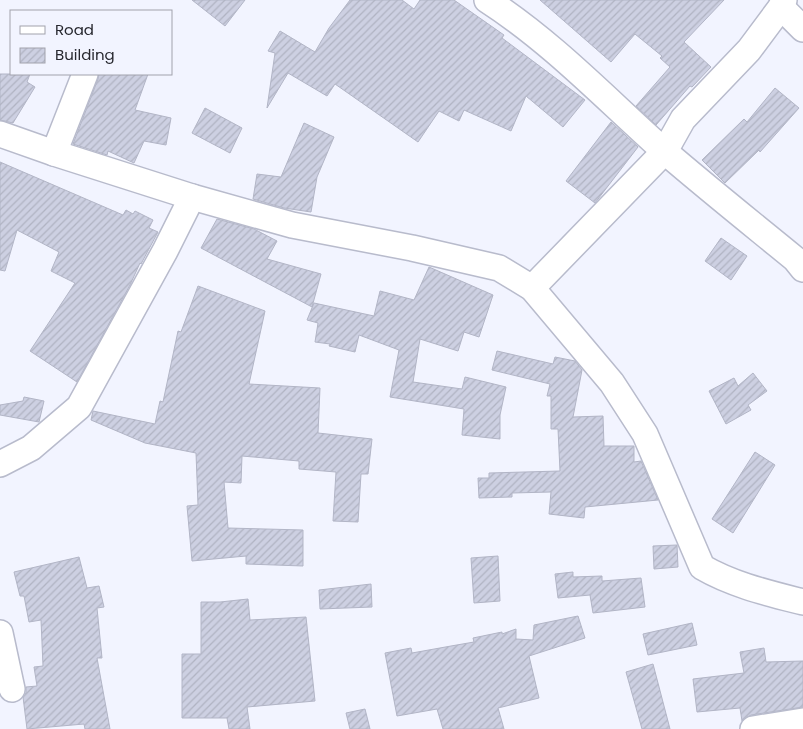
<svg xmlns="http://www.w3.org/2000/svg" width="803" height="729" viewBox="0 0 803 729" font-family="Poppins,sans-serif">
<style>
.building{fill:url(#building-hatch);stroke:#b2b5c6}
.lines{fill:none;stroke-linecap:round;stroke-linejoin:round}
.street-casing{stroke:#b8bbcc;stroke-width:28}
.street{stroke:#fff;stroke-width:25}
</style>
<defs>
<pattern id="building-hatch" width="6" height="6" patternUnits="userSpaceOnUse" patternTransform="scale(1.25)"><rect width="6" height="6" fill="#cdd0e2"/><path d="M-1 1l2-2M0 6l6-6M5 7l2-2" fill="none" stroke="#b0b3c2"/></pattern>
</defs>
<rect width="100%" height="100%" fill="#f2f4ff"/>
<g class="building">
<path d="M 192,0 L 245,0 L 225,26 Z"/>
<path d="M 350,0 L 402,0 L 414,9 L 420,0 L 454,0 L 504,35 L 502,38 L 585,100 L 563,127 L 526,96 L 511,131 L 464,110 L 459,121 L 439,111 L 418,142 L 335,84 L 327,96 L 288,73 L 267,108 L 275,53 L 268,51 L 280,31 L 315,52 L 329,28 Z"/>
<path d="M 540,0 L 724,0 L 684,42 L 711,67 L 692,87 L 690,86 L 656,125 L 636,106 L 670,67 L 660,58 L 662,56 L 635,34 L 611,62 Z"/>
<path d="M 0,74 L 30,74 L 27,82 L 35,87 L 13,123 L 0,120 Z"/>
<path d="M 99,74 L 148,74 L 135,110 L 171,118 L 166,145 L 144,141 L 134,163 L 108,151 L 107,155 L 73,144 L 98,79 Z"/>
<path d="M 775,88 L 799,108 L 760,152 L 759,150 L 725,183 L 702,160 L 744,119 L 747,122 Z"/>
<path d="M 205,108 L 242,128 L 230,153 L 192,133 Z"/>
<path d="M 611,122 L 638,147 L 595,203 L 566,181 Z"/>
<path d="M 304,123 L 334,137 L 317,177 L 311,212 L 284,208 L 253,199 L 257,174 L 281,177 Z"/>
<path d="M 0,162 L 123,215 L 126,210 L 133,214 L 135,211 L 153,220 L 149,228 L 158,232 L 141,264 L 140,263 L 130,285 L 77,382 L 30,351 L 75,283 L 51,271 L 59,252 L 17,230 L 5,271 L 0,270 Z"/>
<path d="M 217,219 L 254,229 L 277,241 L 267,259 L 321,274 L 312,307 L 201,248 Z"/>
<path d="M 721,238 L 747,256 L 731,280 L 705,261 Z"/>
<path d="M 429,267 L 493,295 L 479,337 L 464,332 L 458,351 L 420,339 L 413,382 L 462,389 L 465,377 L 506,387 L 500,415 L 500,439 L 462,435 L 464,409 L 390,397 L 399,350 L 359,335 L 355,352 L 329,346 L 330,344 L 315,342 L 318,323 L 307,320 L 314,303 L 374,316 L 380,291 L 414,300 Z"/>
<path d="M 198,286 L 265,311 L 249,384 L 320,388 L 318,433 L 372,439 L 368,474 L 361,474 L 358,522 L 333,521 L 336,472 L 299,469 L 299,461 L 242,456 L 241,483 L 224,482 L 228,528 L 303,530 L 303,566 L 246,564 L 246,556 L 192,561 L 187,506 L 198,505 L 196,453 L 145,443 L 91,420 L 93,411 L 155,424 L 160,401 L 163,402 L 178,331 L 181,332 Z"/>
<path d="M 497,351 L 553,364 L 555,357 L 575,361 L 582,370 L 573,417 L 603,416 L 604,446 L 634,446 L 634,462 L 641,461 L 658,500 L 585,507 L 584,518 L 549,514 L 551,492 L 512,493 L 512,497 L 479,498 L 478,478 L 489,478 L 489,473 L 560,471 L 558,429 L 551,429 L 551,396 L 547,396 L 550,384 L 492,370 Z"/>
<path d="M 753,373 L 767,391 L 748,405 L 751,410 L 726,424 L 709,391 L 734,378 L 738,386 Z"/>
<path d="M 24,397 L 44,401 L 39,422 L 0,415 L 0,405 L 23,401 Z"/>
<path d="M 755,452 L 775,465 L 733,533 L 712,519 Z"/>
<path d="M 677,545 L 678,567 L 654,569 L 653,546 Z"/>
<path d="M 498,556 L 500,601 L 474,603 L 471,558 Z"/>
<path d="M 79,557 L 87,588 L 99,586 L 104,607 L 97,608 L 102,658 L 97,658 L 110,729 L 85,729 L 84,724 L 27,729 L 23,697 L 26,693 L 26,687 L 37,686 L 34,667 L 43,666 L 41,620 L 29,622 L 24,596 L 20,596 L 14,572 Z"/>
<path d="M 573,572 L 573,577 L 602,576 L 602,581 L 641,578 L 645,607 L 593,613 L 590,595 L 558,598 L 555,574 Z"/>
<path d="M 371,584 L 372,607 L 320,609 L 319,590 Z"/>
<path d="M 248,599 L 250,620 L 306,617 L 315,701 L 247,707 L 250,729 L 229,729 L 227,718 L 182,718 L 182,654 L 201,654 L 201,602 L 220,602 Z"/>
<path d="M 578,616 L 585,638 L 529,656 L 539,698 L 498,708 L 504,729 L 443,729 L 437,709 L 397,716 L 385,653 L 411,648 L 412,653 L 451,646 L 474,642 L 473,638 L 502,632 L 502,634 L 516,629 L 516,639 L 533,640 L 534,625 Z"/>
<path d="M 692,623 L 697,645 L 648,655 L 643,634 Z"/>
<path d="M 764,648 L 766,662 L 803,661 L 803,707 L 751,715 L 742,721 L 740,708 L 697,712 L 693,679 L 744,673 L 740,652 Z"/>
<path d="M 653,664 L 664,706 L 670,729 L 642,729 L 626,672 Z"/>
<path d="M 365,709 L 370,729 L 350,729 L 346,713 Z"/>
</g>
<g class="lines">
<g class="street-casing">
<g id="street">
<path d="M 487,0 C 552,42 606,99 663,150 C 706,187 751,223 795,259 L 803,269"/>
<path d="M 781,7 L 803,29"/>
<path d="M 0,134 L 54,153 L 192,197 L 292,225 L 412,248 L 499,268 L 532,288 L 612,383 L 645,434 L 702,567 C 733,585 768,593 803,602"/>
<path d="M 54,153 L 85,74"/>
<path d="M 532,288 L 665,151 L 683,119 L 749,50 L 781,7 L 784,0"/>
<path d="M 0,464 L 31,448 L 79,407 L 165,251 L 192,197"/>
<path d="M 0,633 L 12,689"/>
<path d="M 753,729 L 803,721"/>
</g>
</g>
<use href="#street" class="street"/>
</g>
<rect x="10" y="10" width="162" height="65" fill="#f2f4ff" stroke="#a1a2ac"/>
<rect x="20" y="26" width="25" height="8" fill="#ffffff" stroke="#a1a2ac"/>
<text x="55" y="35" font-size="15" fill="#27282f">Road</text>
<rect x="20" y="48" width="25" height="15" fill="url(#building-hatch)" stroke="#a1a2ac"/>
<text x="55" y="60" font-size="15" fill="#27282f">Building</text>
</svg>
